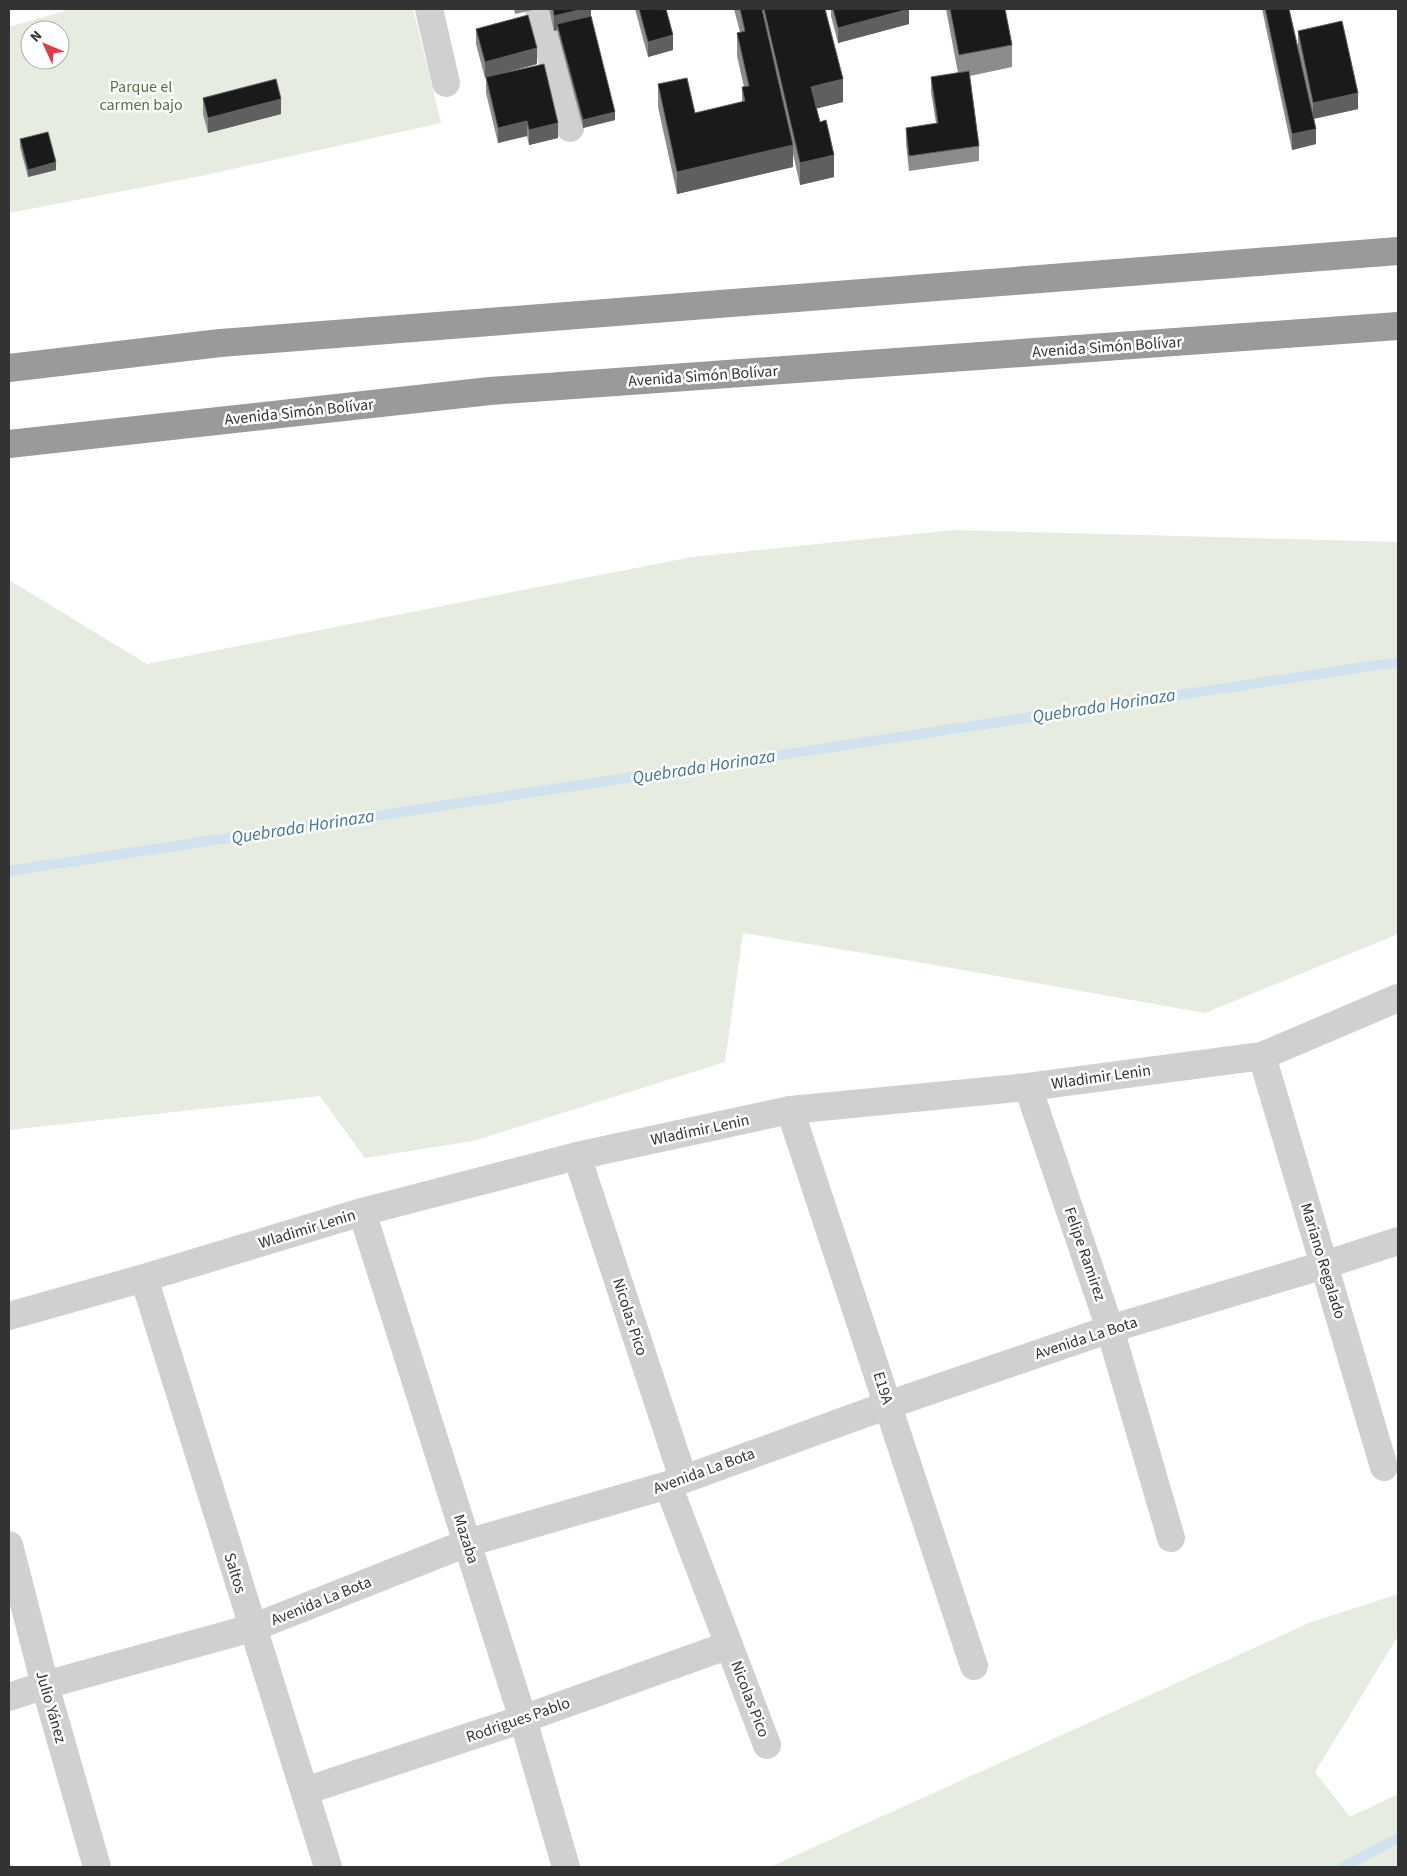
<svg xmlns="http://www.w3.org/2000/svg" width="1407" height="1876" viewBox="0 0 1407 1876" font-family="'Source Sans 3',sans-serif">
<style>
.green{fill:#e6ecdf;fill-rule:evenodd}
.lines{fill:none;stroke-linecap:round;stroke-linejoin:round}
.stream{stroke:#cfe2ee;stroke-width:10}
.minor{stroke:#d0d0d0;stroke-width:28}
.highway{stroke:#9a9a9a;stroke-width:28}
.wall{fill:#8c8c8c}
.shaded-wall{fill:#5f5f5f}
.building{fill:#1a1a1a;stroke:#5f5f5f}
.labels{text-anchor:middle;dominant-baseline:central;stroke-width:5;stroke-linejoin:round;paint-order:stroke}
.park-label{font-size:16px;fill:#56703f;stroke:#fff}
.street-label{font-size:16px;fill:#333;stroke:#fff}
.water-label{font-size:18px;font-style:italic;fill:#3f7597;stroke:#fff}
</style>
<rect width="100%" height="100%" fill="#fff"/>
<g class="green">
<path d="M 71,9 L 413,9 L 441,123 L 201,176 L 9,213 L 9,27 ZM 30,30 L 60,30 L 60,60 L 30,60 Z"/>
<path d="M 954,530 L 1398,542 L 1398,934 L 1205,1013 L 935,965 L 743,933 L 725,1062 L 473,1141 L 365,1158 L 320,1096 L 9,1130 L 9,580 L 147,664 L 692,557 Z"/>
<path d="M 1398,1594 L 1398,1636 L 1315,1772 L 1350,1817 L 1398,1794 L 1398,1867 L 770,1867 L 1309,1623 Z"/>
</g>
<g class="lines">
<g class="stream">
<path d="M 9,871 L 1398,662"/>
<path d="M 1343,1867 L 1398,1838"/>
</g>
<g class="minor">
<path d="M 429,9 L 446,83"/>
<path d="M 539,9 L 570,128"/>
<path d="M 1262,1056 L 1384,1467"/>
<path d="M 1028,1087 L 1110,1329 L 1171,1538"/>
<path d="M 790,1110 L 974,1666"/>
<path d="M 577,1156 L 683,1478"/>
<path d="M 362,1212 L 523,1719 L 566,1867"/>
<path d="M 144,1278 L 328,1867"/>
<path d="M 9,1316 L 144,1278 L 362,1212 L 577,1156 L 790,1110 L 1028,1087 L 1262,1056 L 1398,998"/>
<path d="M 668,1485 L 767,1745"/>
<path d="M 9,1545 L 45,1685 L 97,1867"/>
<path d="M 9,1697 L 45,1685 L 252,1628 L 467,1543 L 668,1485 L 888,1405 L 1110,1329 L 1324,1265 L 1398,1241"/>
<path d="M 305,1791 L 523,1719 L 729,1645"/>
</g>
<g class="highway">
<path d="M 9,368 L 220,343 L 1398,251"/>
<path d="M 9,444 L 490,391 L 1398,326"/>
</g>
</g>
<g class="wall">
<path d="M 514,9 L 533,9 L 533,10 L 515,14 Z"/>
<path d="M 549,9 L 591,9 L 591,16 L 615,120 L 583,128 L 557,30 L 554,31 Z"/>
<path d="M 635,9 L 660,9 L 673,50 L 648,57 Z"/>
<path d="M 734,9 L 825,9 L 843,102 L 816,108 L 834,177 L 800,185 L 793,154 L 793,167 L 677,194 L 658,107 L 658,84 L 695,113 L 742,102 L 742,87 L 744,87 L 737,56 L 737,33 L 740,32 Z"/>
<path d="M 831,9 L 909,9 L 909,24 L 838,43 L 831,16 Z"/>
<path d="M 946,9 L 1005,9 L 1012,45 L 1012,67 L 970,76 L 979,146 L 979,161 L 909,171 L 906,143 L 906,128 L 936,123 L 931,92 L 931,77 L 958,73 Z"/>
<path d="M 1262,9 L 1289,9 L 1298,46 L 1298,31 L 1358,109 L 1313,119 L 1316,144 L 1292,150 Z"/>
<path d="M 476,29 L 537,64 L 487,77 L 558,138 L 529,145 L 527,136 L 498,143 L 486,93 L 486,78 L 485,78 L 476,44 Z"/>
<path d="M 203,98 L 281,114 L 208,133 L 203,114 Z"/>
<path d="M 20,139 L 56,170 L 28,177 L 20,147 Z"/>
</g>
<g class="shaded-wall">
<path d="M 583,9 L 591,9 L 591,22 L 557,24 L 557,30 L 554,31 L 554,16 Z"/>
<path d="M 909,9 L 909,24 L 838,43 L 838,28 Z"/>
<path d="M 673,35 L 673,50 L 648,57 L 648,42 Z"/>
<path d="M 537,48 L 537,64 L 485,78 L 485,62 Z"/>
<path d="M 843,79 L 843,102 L 811,110 L 811,87 Z"/>
<path d="M 1358,93 L 1358,109 L 1313,119 L 1313,103 Z"/>
<path d="M 281,99 L 281,114 L 208,133 L 208,118 Z"/>
<path d="M 615,112 L 615,120 L 583,128 L 583,120 Z"/>
<path d="M 527,121 L 527,136 L 498,143 L 498,128 Z"/>
<path d="M 558,123 L 558,138 L 529,145 L 529,130 Z"/>
<path d="M 1316,129 L 1316,144 L 1292,150 L 1292,134 Z"/>
<path d="M 793,145 L 793,167 L 677,194 L 677,172 Z"/>
<path d="M 834,155 L 834,177 L 800,185 L 800,163 Z"/>
<path d="M 56,162 L 56,170 L 28,177 L 28,170 Z"/>
</g>
<g class="building">
<path d="M 553,9 L 583,9 L 554,16 Z"/>
<path d="M 639,9 L 660,9 L 661,10 L 666,9 L 673,35 L 648,42 Z"/>
<path d="M 740,9 L 762,9 L 793,145 L 677,172 L 658,84 L 687,78 L 695,113 L 745,101 L 742,87 L 749,86 L 737,33 L 745,31 Z"/>
<path d="M 764,9 L 825,9 L 843,79 L 811,87 L 820,122 L 826,120 L 834,155 L 800,163 Z"/>
<path d="M 833,9 L 909,9 L 838,28 Z"/>
<path d="M 950,9 L 1005,9 L 1012,45 L 959,55 Z"/>
<path d="M 1265,9 L 1289,9 L 1316,129 L 1292,134 Z"/>
<path d="M 528,15 L 537,48 L 485,62 L 476,29 Z"/>
<path d="M 591,16 L 615,112 L 583,120 L 557,24 Z"/>
<path d="M 1342,21 L 1358,93 L 1313,103 L 1298,31 Z"/>
<path d="M 544,64 L 558,123 L 529,130 L 527,121 L 498,128 L 486,77 Z"/>
<path d="M 969,71 L 979,146 L 909,156 L 906,128 L 938,123 L 931,77 Z"/>
<path d="M 276,79 L 281,99 L 208,118 L 203,98 Z"/>
<path d="M 48,132 L 56,162 L 28,170 L 20,139 Z"/>
</g>
<g class="labels">
<g class="park-label">
<text x="141" y="87">Parque el<tspan x="141" dy="18">carmen bajo</tspan></text>
</g>
<g class="street-label">
<text transform="translate(1107 347) rotate(-4)">Avenida Simón Bolívar</text>
<text transform="translate(703 376) rotate(-4)">Avenida Simón Bolívar</text>
<text transform="translate(299 412) rotate(-6)">Avenida Simón Bolívar</text>
<text transform="translate(1101 1077) rotate(-8)">Wladimir Lenin</text>
<text transform="translate(700 1130) rotate(-12)">Wladimir Lenin</text>
<text transform="translate(307 1229) rotate(-17)">Wladimir Lenin</text>
<text transform="translate(1085 1254) rotate(71)">Felipe Ramirez</text>
<text transform="translate(1323 1261) rotate(73)">Mariano Regalado</text>
<text transform="translate(630 1317) rotate(72)">Nicolas Pico</text>
<text transform="translate(1086 1338) rotate(-18)">Avenida La Bota</text>
<text transform="translate(883 1388) rotate(72)">E19A</text>
<text transform="translate(704 1471) rotate(-20)">Avenida La Bota</text>
<text transform="translate(466 1539) rotate(72)">Mazaba</text>
<text transform="translate(235 1573) rotate(73)">Saltos</text>
<text transform="translate(321 1601) rotate(-22)">Avenida La Bota</text>
<text transform="translate(750 1699) rotate(69)">Nicolas Pico</text>
<text transform="translate(51 1707) rotate(74)">Julio Yánez</text>
<text transform="translate(518 1720) rotate(-19)">Rodrigues Pablo</text>
</g>
<g class="water-label">
<text transform="translate(1104 706) rotate(-9)">Quebrada Horinaza</text>
<text transform="translate(704 767) rotate(-9)">Quebrada Horinaza</text>
<text transform="translate(303 827) rotate(-9)">Quebrada Horinaza</text>
</g>
</g>
<rect width="1407" height="1876" fill="none" stroke="#333333" stroke-width="20"/>
<g transform="translate(45 45) rotate(314)"><circle r="24" fill="#ffffff" stroke="#adadad"/>
<path d="M0-4L9 19L0 12L-9 19Z" fill="#e63946"/>
<text y="-8" font-size="14" font-weight="bold" text-anchor="middle" fill="#333333">N</text>
</g>
</svg>
